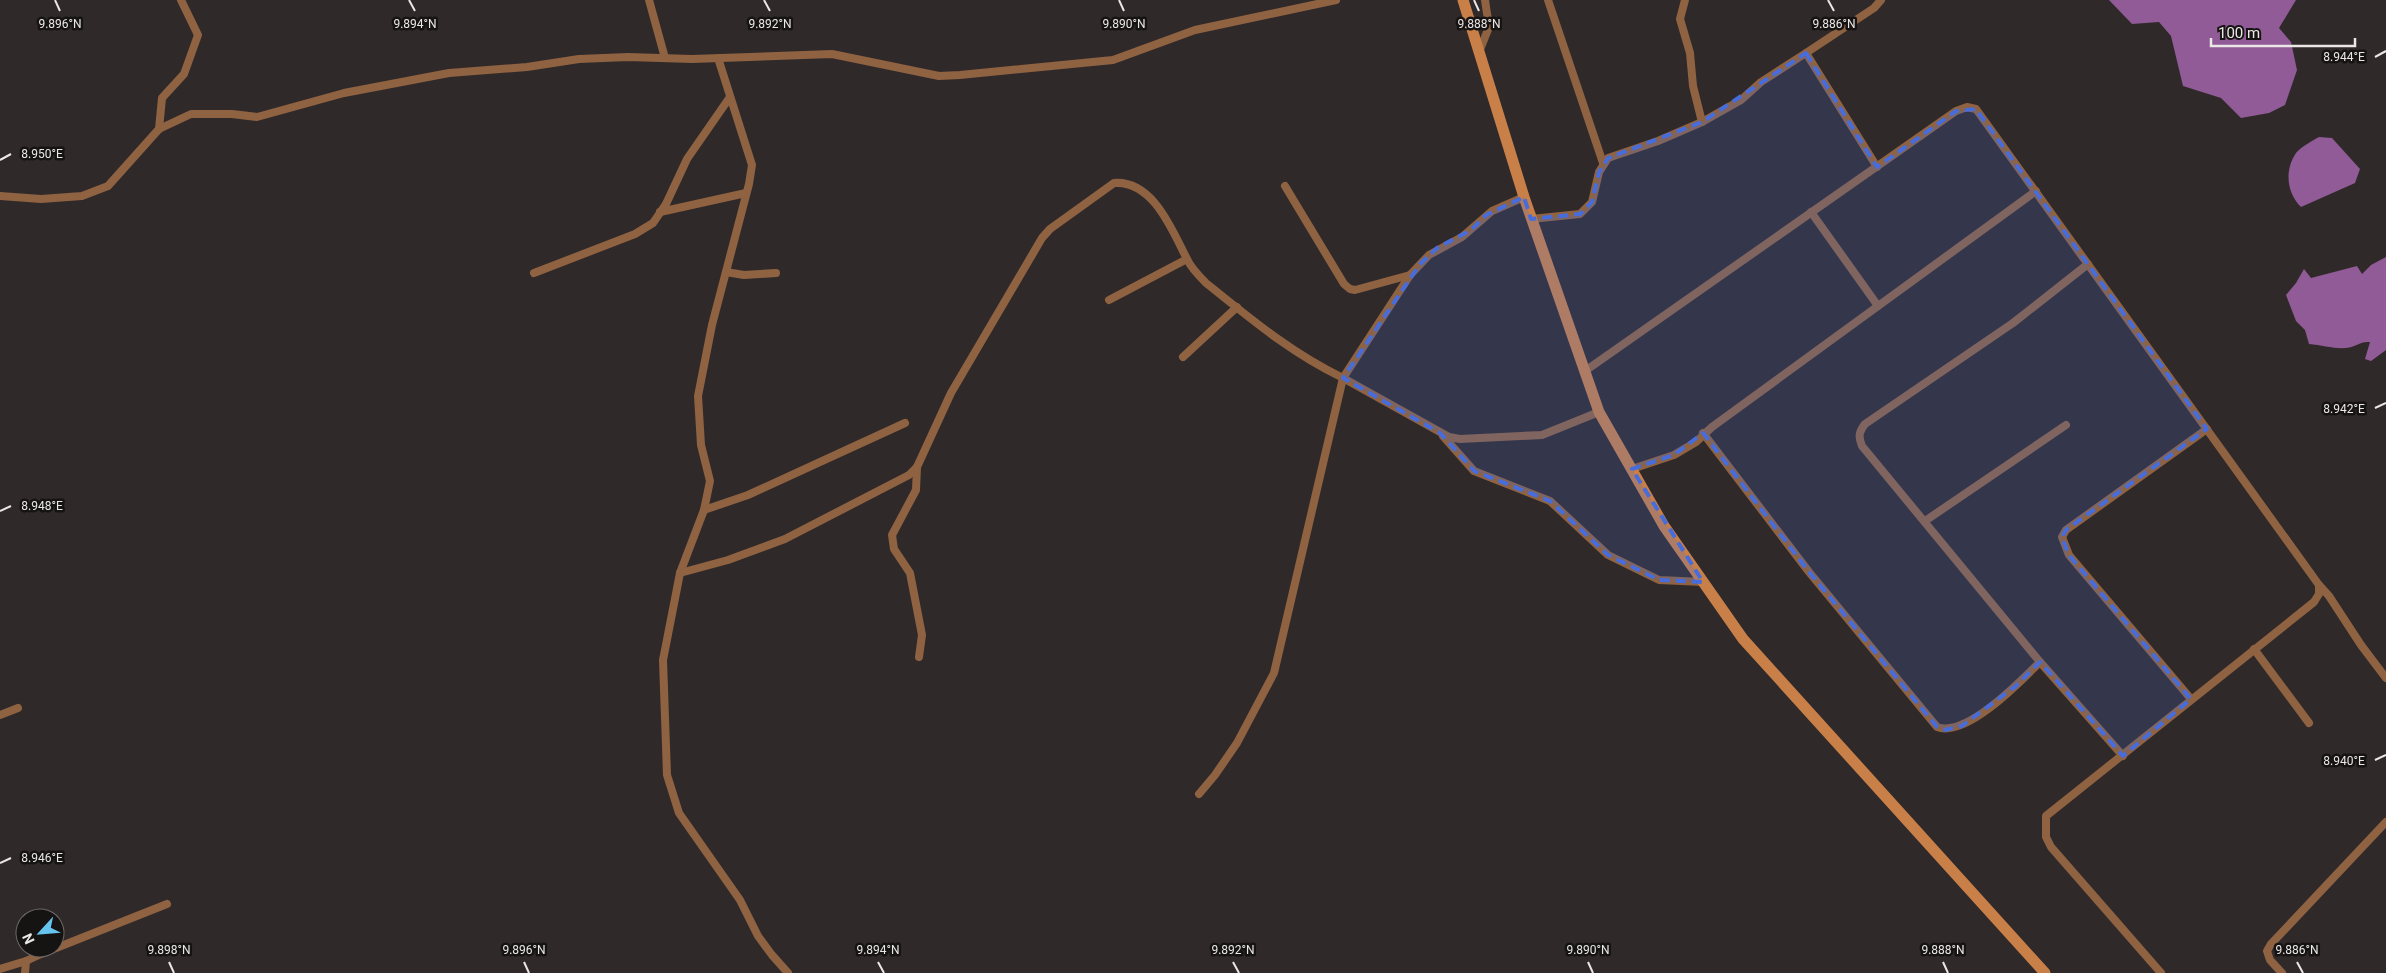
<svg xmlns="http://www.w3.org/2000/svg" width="2386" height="973" viewBox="0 0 2386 973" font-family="Roboto,sans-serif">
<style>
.water{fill:#905b97}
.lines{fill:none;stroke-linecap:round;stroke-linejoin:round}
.street{stroke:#8f6241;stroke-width:8}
.secondary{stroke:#c87f48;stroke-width:11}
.marked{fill:#466ddb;fill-opacity:0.2;stroke:#466ddb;stroke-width:4;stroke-dasharray:10 6;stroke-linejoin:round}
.ticks{fill:none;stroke:#ece7e7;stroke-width:2}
.ticks-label{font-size:12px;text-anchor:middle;fill:#ece7e7;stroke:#161313;stroke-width:5;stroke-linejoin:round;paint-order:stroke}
</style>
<rect width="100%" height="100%" fill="#302929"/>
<g class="water">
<path d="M 2109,0 L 2296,0 L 2279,28 L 2291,42 L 2297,70 L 2285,105 L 2269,113 L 2241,118 L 2221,98 L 2183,86 L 2171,36 L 2159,22 L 2132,24 Z"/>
<path d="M 2319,137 L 2332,138 L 2360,169 L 2355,183 L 2301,207 C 2287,193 2284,171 2296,153 C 2301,147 2312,141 2319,137 Z"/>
<path d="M 2386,257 L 2386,350 L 2371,361 L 2365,359 L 2370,342 C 2360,341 2356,347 2346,348 C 2334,349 2322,345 2309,344 L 2305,330 L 2296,321 L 2286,295 L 2296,283 L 2304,269 L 2311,278 L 2357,266 L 2362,274 L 2371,265 Z"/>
</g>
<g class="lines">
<g class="street">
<path d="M 649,0 L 665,58"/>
<path d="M 1548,0 L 1603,163"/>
<path d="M 1685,0 L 1680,19 L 1690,53 L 1693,86 L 1702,122"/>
<path d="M 1479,52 L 1489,27 L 1485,0"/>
<path d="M 718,58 L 752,165 L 749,184 L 712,325 L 698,396 L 701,445 L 710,481 L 704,510 L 680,573 L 663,660 L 667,775 L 679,813 L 740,900 L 758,936 L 772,955 L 788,973"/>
<path d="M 159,129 L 162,98 L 184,74 L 198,35 L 181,0"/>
<path d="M 1877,167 L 1806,53 L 1874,8 L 1881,0"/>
<path d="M 1285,186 L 1344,284 L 1350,289 L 1355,290 L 1410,275"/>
<path d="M 0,196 L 41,199 L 82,196 L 108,186 L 159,129 L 191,114 L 232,114 L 257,117 L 344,93 L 449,73 L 527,67 L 579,59 L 628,57 L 692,59 L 832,54 L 939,76 L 960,75 L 1113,60 L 1195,30 L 1336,0"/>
<path d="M 660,212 L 746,193"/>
<path d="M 1811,212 L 1878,306"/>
<path d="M 1531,219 L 1580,214 L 1592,202 L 1599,172 L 1608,158 L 1658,141 L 1702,122 L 1741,100 L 1761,82 L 1806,53"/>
<path d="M 2088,264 L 2013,323 L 1865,424 C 1859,432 1858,436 1862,446 L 2040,662 L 2123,756"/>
<path d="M 726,272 L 744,275 L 776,273"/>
<path d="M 534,273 L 635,234 L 653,223 L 666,204 L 687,159 L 730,97"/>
<path d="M 1109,300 L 1187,259"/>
<path d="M 1183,357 L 1237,307"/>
<path d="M 1585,371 L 1956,111 L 1967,107 L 1976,109 L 2319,585 L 2319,594 L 2314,602 L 2046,816 L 2046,837 L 2051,847 L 2161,973"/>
<path d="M 1703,433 L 1809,572 L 1937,727 C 1966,738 2020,682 2040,662"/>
<path d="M 1443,436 L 1474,471 L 1550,501 L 1608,555 L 1659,580 L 1703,582"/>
<path d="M 917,467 L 916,490 L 892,535 L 894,549 L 910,573 L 922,635 L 919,657"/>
<path d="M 1632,469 L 1674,455 L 1696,442 L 1712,427 L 2036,191"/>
<path d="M 704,510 L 748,495 L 905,423"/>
<path d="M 1925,521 L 2066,425"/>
<path d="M 680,573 L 728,560 L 785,539 L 909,475 L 917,467 L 951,393 L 1042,238 L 1050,229 L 1114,183 C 1153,180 1172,230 1187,259 C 1191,268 1199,276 1206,283 C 1251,319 1291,353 1343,378 L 1410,275 L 1429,255 L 1462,237 L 1492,211 L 1524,197"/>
<path d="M 2319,585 L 2329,596 L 2361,645 L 2386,678"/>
<path d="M 2254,649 L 2309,723"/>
<path d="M 2191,699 L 2069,555 L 2062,537 L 2066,530 L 2207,429"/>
<path d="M 0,715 L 18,708"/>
<path d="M 1199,794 L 1215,775 L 1237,743 L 1274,673 L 1343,378 L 1449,437 L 1460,439 L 1542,435 L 1599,412"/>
<path d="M 0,969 L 26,961"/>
<path d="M 25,973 L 26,961 L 41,954 L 167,904"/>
<path d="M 2282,973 L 2270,960 L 2267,951 L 2271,944 L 2386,822"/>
</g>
<path class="secondary" d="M 1463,0 L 1524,197 L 1599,412 L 1664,526 L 1743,639 L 2045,973"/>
</g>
<path class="marked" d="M 1806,53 L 1877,167 L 1956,111 L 1976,109 L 2207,429 L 2066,530 L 2062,537 L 2069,555 L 2191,699 L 2123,756 L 2040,662 L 2016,686 L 1962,726 L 1945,730 L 1937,727 L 1809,572 L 1703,433 L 1674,455 L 1632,469 L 1703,582 L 1659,580 L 1608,555 L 1550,501 L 1474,471 L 1440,433 L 1343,378 L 1420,264 L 1437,248 L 1471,230 L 1486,215 L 1524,197 L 1531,219 L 1580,214 L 1592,202 L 1599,172 L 1608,158 L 1702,122 Z"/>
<path class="ticks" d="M 55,0 L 60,11M 409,0 L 415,11M 764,0 L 770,11M 1119,0 L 1124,11M 1474,0 L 1479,11M 1828,0 L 1834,11M 2375,57 L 2386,51M 0,160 L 11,154M 2375,408 L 2386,403M 0,511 L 11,506M 2375,760 L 2386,755M 0,863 L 11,858M 169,962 L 174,973M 524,962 L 529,973M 878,962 L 884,973M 1233,962 L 1239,973M 1588,962 L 1593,973M 1943,962 L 1948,973M 2297,962 L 2303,973"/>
<g class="ticks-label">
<text x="60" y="28">9.896°N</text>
<text x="415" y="28">9.894°N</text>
<text x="770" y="28">9.892°N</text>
<text x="1124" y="28">9.890°N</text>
<text x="1479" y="28">9.888°N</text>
<text x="1834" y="28">9.886°N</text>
<text x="2344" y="61">8.944°E</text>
<text x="42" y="158">8.950°E</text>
<text x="2344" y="413">8.942°E</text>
<text x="42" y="510">8.948°E</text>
<text x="2344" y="765">8.940°E</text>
<text x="42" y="862">8.946°E</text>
<text x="169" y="954">9.898°N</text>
<text x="524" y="954">9.896°N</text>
<text x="878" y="954">9.894°N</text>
<text x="1233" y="954">9.892°N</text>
<text x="1588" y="954">9.890°N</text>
<text x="1943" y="954">9.888°N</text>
<text x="2297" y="954">9.886°N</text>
</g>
<g transform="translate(40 933) rotate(244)"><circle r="24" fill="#161313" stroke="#6c6868"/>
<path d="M0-4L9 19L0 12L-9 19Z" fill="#65c5ee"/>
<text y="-8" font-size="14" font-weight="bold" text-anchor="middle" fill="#ece7e7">N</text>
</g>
<path d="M2211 38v8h144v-8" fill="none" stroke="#ece7e7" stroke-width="2.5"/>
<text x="2218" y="38" font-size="15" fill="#ece7e7" stroke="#161313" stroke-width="4" paint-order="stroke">100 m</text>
</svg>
